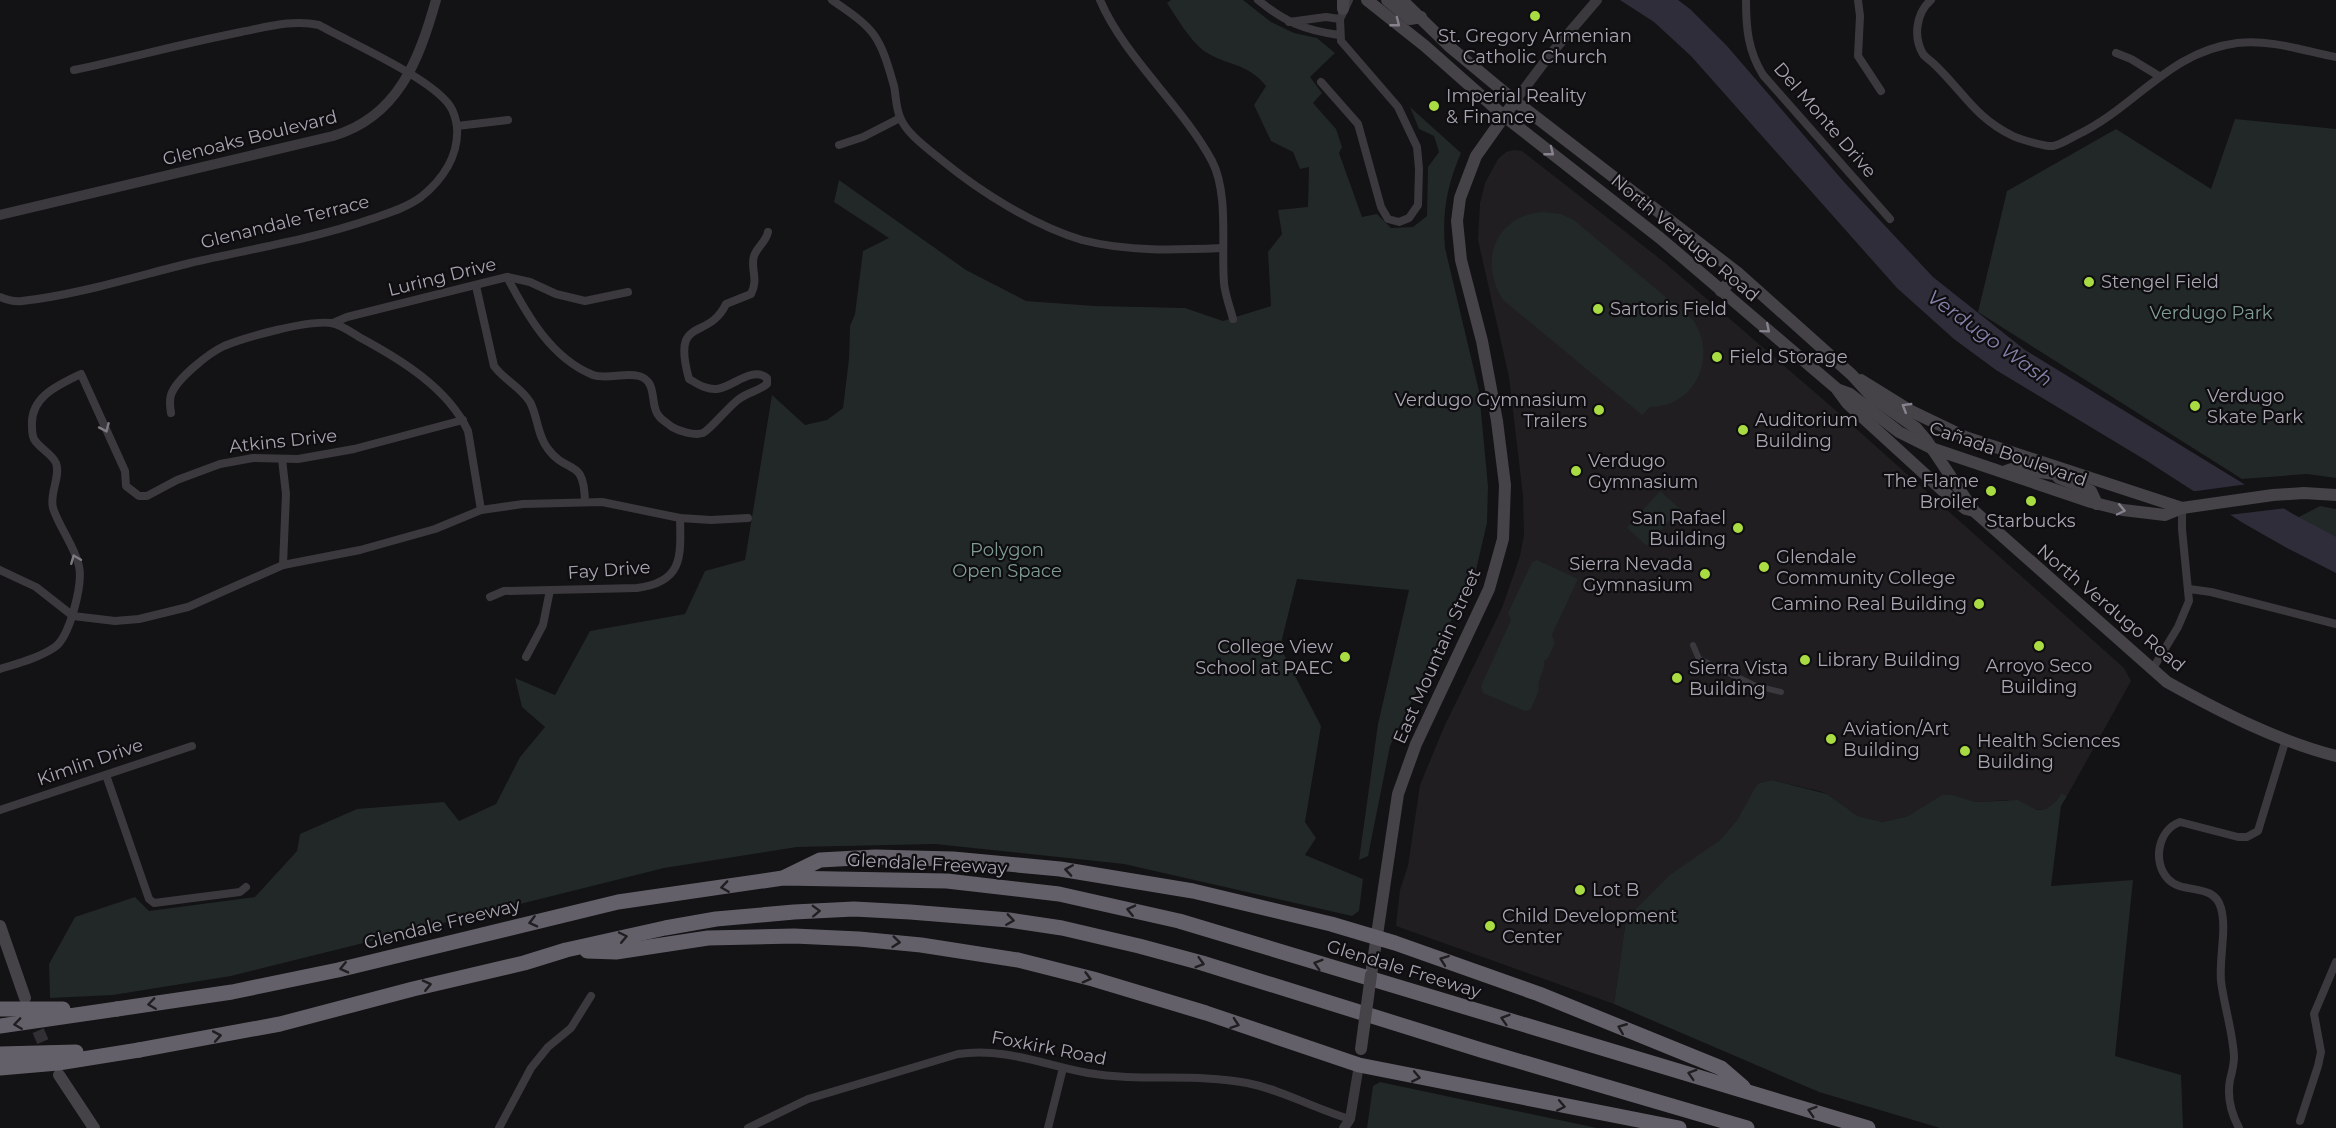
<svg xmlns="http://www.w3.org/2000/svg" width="2336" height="1128" viewBox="0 0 2336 1128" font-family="Montserrat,sans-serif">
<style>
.built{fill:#201e20}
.green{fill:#212827}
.water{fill:#302d3b}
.pier{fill:#131214}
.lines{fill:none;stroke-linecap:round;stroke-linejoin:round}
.secondary-tunnel{stroke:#312f34;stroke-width:12;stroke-dasharray:12 6;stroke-linecap:butt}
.pedestrian{stroke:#3b393d;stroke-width:6}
.minor{stroke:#3b393d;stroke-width:8}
.tertiary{stroke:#3b393d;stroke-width:10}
.secondary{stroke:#454248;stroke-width:12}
.motorway{stroke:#646069;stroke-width:15}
.secondary-bridge{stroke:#454248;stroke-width:12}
.motorway-bridge{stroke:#646069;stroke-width:15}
.oneway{stroke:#87828d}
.oneway2{stroke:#7e7a83}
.oneway3{stroke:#1f1e21}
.poi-dot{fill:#a9db43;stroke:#0e0d0f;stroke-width:2}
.labels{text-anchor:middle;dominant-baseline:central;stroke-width:4.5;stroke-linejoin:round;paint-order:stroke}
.poi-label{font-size:18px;fill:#aaa5b2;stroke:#0e0d0f;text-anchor:start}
.street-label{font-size:18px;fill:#aaa5b2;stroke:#0e0d0f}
.park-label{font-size:18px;fill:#7f9b94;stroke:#0e0d0f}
.water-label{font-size:20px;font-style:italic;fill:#8680aa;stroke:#0e0d0f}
</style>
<rect width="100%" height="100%" fill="#131214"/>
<path class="built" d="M 1514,150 L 1522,151 L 1664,262 L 1833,408 L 2124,668 L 2131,681 L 2067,796 L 2061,793 L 2057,800 L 2046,809 L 2033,810 L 2007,800 L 1975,802 L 1943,795 L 1908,816 L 1883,822 L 1858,816 L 1827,794 L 1819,791 L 1772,780 L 1759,783 L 1737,820 L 1720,840 L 1626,919 L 1614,1004 L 1396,926 L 1400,890 L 1408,866 L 1420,785 L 1444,727 L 1502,608 L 1520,556 L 1524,535 L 1523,496 L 1509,377 L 1478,240 L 1480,203 L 1485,183 L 1498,159 L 1506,152 Z"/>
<g class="green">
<path d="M 1171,0 L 1243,0 L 1271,22 L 1294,33 L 1317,38 L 1335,53 L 1310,77 L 1322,93 L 1313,103 L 1336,129 L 1342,147 L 1339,153 L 1362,217 L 1377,214 L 1391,228 L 1413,227 L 1427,216 L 1428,167 L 1439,152 L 1434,136 L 1419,129 L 1410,107 L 1461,153 C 1447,186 1442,211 1445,248 L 1479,391 L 1488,486 L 1487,523 L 1476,570 L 1390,746 L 1368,856 L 1359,860 L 1378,724 L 1409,590 L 1297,579 L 1280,647 L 1321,726 L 1305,822 L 1316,838 L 1305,855 L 1363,879 L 1359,911 L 1352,916 L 1124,864 L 935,844 L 797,847 L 664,868 L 231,976 L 113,995 L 50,998 L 49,964 L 75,917 L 135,897 L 149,911 L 255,897 L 297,851 L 300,834 L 357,809 L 444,802 L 459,821 L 496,804 L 520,757 L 545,727 L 522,707 L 515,678 L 555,695 L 590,631 L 685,614 L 705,571 L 745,560 L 772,395 L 805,425 L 827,420 L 843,408 L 849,359 L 850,326 L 855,314 L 863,251 L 889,238 L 834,202 L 839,180 L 966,270 L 1026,301 L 1095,306 L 1185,308 L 1223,321 L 1271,306 L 1268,252 L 1282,234 L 1278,210 L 1308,207 L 1309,167 L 1300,169 L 1293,152 L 1271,141 L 1254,105 L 1266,86 C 1247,63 1232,67 1209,54 C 1193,46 1177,18 1167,3 Z"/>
<path d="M 2235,119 L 2336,129 L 2336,478 L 2307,474 L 2242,479 L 1978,312 L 2007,191 L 2116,129 L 2211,189 Z"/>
<path d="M 1541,212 L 1561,214 L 1574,220 L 1693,320 C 1718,356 1696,407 1650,407 L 1642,415 L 1503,300 C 1479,263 1494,217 1541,212 Z"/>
<path d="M 1660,491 L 1680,509 L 1647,546 L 1627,528 Z"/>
<path d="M 2320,506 L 2336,509 L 2336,541 L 2297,518 Z"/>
<path d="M 1537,560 L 1578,579 L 1552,635 L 1555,643 L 1548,658 L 1544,661 C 1546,671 1536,680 1539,690 L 1531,709 L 1525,711 L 1483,693 L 1481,686 L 1511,620 L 1508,613 L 1532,562 Z"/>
<path d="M 1772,780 L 1827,794 L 1858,816 L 1883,822 L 1908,816 L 1942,795 L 1952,795 L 1975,802 L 2018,800 L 2037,810 L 2046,809 L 2057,800 L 2061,793 L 2067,796 L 2061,806 L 2051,886 L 2133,880 L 2115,1056 L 2181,1075 L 2183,1128 L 1940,1128 L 1819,1092 L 1614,1004 L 1626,919 L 1670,875 L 1720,840 L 1737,820 L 1755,788 L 1759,783 Z"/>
<path d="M 1380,1082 L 1597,1128 L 1367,1128 L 1373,1086 Z"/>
</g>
<path class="water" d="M 1620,0 L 1678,0 L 1690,9 L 1727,46 L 1844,182 L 1933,277 L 2025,350 L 2293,514 L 2336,537 L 2336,573 L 2287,548 L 2243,523 L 2147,461 L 1996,370 L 1954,339 L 1897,288 L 1691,56 L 1654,22 Z"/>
<path class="pier" d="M 2248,484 L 2287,508 L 2228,515 L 2189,492 Z"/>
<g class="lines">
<path class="secondary-tunnel" d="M 31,1014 L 50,1058"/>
<path class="pedestrian" d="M 1693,645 L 1699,659 L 1756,686 L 1781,692"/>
<g class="minor">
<path d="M 832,0 C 846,10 864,21 874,35 C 884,49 889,69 894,86 C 896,96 896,108 900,117 C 906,134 931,151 944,162 C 982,193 1035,226 1082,240 C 1128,252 1176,250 1222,248"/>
<path d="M 1100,0 C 1124,57 1182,105 1212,161 C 1229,194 1221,246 1224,283 C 1225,295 1230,307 1233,319"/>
<path d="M 1258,0 C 1285,22 1304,30 1339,35"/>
<path d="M 1746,0 C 1746,28 1748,51 1763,75 L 1890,219"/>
<path d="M 1858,0 L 1860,16 L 1858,56 L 1881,91"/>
<path d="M 1931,0 C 1916,13 1913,37 1923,54 C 1925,57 1931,61 1933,63 C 1963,91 1974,117 2013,136 C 2019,139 2046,147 2053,146 C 2060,145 2071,138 2077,135 C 2136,107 2168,52 2237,43 C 2270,39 2305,51 2336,57"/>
<path d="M 1289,22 L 1326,17 L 1340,19"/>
<path d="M 2116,53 L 2131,59 L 2159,76"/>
<path d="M 1321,82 L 1358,124 L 1381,207 L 1388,219 L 1399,222 L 1409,218 L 1418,205 L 1419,169 L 1417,147 L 1398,107 L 1341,41 L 1340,19 L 1349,0"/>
<path d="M 457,126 L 508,120"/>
<path d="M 839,145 L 863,137 L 900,118"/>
<path d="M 507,277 C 527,315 551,358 593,375 C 608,380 624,372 639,376 C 656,381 651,399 656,411 C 658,418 666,422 672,427 C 679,431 694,436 703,433 C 710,430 730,405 739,399 C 748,392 759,391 767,384 L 767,378 C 752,366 733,387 717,389 C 706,390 698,384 689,379 C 671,314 708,342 726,304 L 751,294 C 759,279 750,268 754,256 C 757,247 766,242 768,232"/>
<path d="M 476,286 L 494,366 C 504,380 521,387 530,402 C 538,417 537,435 548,449 C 568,476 584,456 585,502"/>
<path d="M 0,297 C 7,300 14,302 22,301 C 77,295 137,276 190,263 C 251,249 313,239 371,219 C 388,213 406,208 421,197 C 442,180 459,156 457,127 C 456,120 454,112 450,106 C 431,78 351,43 319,25 C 293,19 267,27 241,32 C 185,43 130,58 74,70"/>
<path d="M 333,323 L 347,317 L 507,277 L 530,282 L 556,294 L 585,301 L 628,292"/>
<path d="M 171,413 C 170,407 169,401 171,395 C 176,379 209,353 224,346 C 246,337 307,320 331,323 C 340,324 351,332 359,337 C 400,359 448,388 468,431 L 481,510"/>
<path d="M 282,459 L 286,494 L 283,565"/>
<path d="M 0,570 L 36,587 L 73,616 L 115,621 L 139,619 L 188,607 L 283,565 L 360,550 L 435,529 L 481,510 L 523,504 L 602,502 L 680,518 L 711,520 L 748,518"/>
<path d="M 2189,589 L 2211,592 L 2336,624"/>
<path d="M 490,597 L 504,591 L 637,588 C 683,582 681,557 680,518"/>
<path d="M 526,657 L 543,625 L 550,590"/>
<path d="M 0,669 C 19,663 39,658 55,647 C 70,636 83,584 79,566 C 75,547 59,527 53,508 C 49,493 61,477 56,463 C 52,454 39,448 34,439 C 32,435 32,431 32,426 C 30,397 58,385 81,374 L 125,471 L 126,486 L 139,496 L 147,496 L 177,480 L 220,464 L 253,458 L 298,459 L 354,449 L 463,420"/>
<path d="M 2152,670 L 2178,627 L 2189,601 L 2182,529 L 2182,508"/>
<path d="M 106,775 L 149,899 L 154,903 L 240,892 L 246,887"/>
<path d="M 0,810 L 192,746"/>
<path d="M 2300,1121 L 2318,1066 L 2321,1052 L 2314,1014 L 2336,962"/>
<path d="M 499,1128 L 531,1068 L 548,1047 L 571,1028 L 591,996"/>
<path d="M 748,1128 L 808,1099 L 958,1054 C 1003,1047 1045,1065 1088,1073 C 1141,1082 1195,1073 1247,1083 C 1283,1090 1315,1109 1350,1119"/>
<path d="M 1048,1128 L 1063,1068"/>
<path d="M 2239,1128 C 2231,1113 2227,1096 2230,1080 C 2232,1072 2234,1065 2234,1057 C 2233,1032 2224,1006 2221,981 C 2219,958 2227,929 2221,908 C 2214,882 2183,895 2168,879 C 2152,862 2158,830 2180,822 L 2238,837 L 2247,837 L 2258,831 L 2286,739"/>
</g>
<g class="tertiary">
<path d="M 1515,101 L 1549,56 L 1597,0"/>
<path d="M 0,215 L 333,136 C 398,117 419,60 436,0"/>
<path d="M 1344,1128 L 1350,1119 L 1359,1065"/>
</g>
<g class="secondary">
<path d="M 1343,0 L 1343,9"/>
<path d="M 1367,0 L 1425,46 L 1504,116 L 1660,238 L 1836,388 L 1847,403 L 1952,499 L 1966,509 L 1974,511"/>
<path d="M 1387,0 L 1410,19 L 1421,17"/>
<path d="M 1402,0 L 1450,47 L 1515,101 L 1738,273 L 1852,375 L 1872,397 L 1916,428 L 1927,441 L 1974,511 L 2167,682 C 2219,711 2277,741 2336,756"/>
<path d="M 1721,291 L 1738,273"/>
<path d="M 1861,380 L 1911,411 L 1965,437 L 2182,508"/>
<path d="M 1839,390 L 1850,394 L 1899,432 L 1931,448 L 2091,502 L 2123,510 L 2165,515 L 2182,508 L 2273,495 L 2304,493 L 2336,495"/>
<path d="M 2006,471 L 2012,469 L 2055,474 L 2059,478 L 2091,491 L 2097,504"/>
<path d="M 0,926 L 25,998"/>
<path d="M 1371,975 L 1398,794 L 1416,744 L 1489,589 L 1503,539 L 1505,485 L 1497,421 L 1482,341 L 1461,260 L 1457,221 L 1460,198 L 1476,156 L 1515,101"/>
<path d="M 59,1075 L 94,1128"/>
</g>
<g class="motorway">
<path d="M 785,877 L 820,860 L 875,857 L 953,859 L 1060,869 L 1193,891 L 1331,924 L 1395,943 L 1539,994 L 1721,1068 L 1743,1087"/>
<path d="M 587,951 L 616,952 L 708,938 L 794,936 L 859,939 L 921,945 L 1018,960 L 1093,979 L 1206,1013 L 1359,1065 L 1679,1128"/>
<path d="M 117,1009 L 232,992 L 338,970 L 618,902 L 783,878 L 947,881 L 1059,894 L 1179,921 L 1868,1128"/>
<path d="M 139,1050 L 280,1024 L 413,989 L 524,963 L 566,950 L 665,928 L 716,919 L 794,912 L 854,909 L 910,912 L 1009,920 L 1062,928 L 1139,946 L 1202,963 L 1481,1050 L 1747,1128"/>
</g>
<path class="secondary-bridge" d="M 1361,1049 L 1371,975"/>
<g class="motorway-bridge">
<path d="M 0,1009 L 63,1009"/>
<path d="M 0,1026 L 117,1009"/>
<path d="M 0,1054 L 76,1052"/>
<path d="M 0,1068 L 58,1063 L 139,1050"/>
</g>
</g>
<defs><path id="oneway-chevron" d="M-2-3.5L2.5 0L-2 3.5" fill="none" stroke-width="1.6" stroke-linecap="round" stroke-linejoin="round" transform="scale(1.5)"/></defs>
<g class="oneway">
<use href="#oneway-chevron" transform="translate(1396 23) rotate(38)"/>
<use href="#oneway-chevron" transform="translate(1550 152) rotate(38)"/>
<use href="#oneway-chevron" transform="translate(1766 329) rotate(40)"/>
<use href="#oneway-chevron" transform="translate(1906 407) rotate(-149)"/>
<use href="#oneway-chevron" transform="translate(2121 510) rotate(12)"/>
</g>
<g class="oneway2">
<use href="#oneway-chevron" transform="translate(105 428) rotate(66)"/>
<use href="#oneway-chevron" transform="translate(75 559) rotate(-112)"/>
</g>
<g class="oneway3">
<use href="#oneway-chevron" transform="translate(1069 870) rotate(-171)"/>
<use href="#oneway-chevron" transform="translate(725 887) rotate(172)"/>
<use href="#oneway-chevron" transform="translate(1131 910) rotate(-167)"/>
<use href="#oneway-chevron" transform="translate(816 911) rotate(-2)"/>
<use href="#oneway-chevron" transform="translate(1010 920) rotate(8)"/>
<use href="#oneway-chevron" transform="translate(533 922) rotate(166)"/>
<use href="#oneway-chevron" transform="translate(623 937) rotate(-12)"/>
<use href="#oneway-chevron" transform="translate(896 942) rotate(6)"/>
<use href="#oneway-chevron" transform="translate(1444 960) rotate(-160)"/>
<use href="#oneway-chevron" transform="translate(1200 963) rotate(16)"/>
<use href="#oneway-chevron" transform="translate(1318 964) rotate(-163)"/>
<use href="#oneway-chevron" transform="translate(344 968) rotate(167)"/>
<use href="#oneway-chevron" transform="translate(1087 978) rotate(15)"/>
<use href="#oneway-chevron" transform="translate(427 985) rotate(-13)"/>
<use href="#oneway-chevron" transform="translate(152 1004) rotate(172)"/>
<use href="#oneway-chevron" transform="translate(1505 1019) rotate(-163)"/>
<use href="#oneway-chevron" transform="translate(18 1024) rotate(172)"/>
<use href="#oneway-chevron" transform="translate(1235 1024) rotate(19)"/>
<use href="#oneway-chevron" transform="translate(1622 1028) rotate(-158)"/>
<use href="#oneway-chevron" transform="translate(217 1036) rotate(-10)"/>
<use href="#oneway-chevron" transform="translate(1692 1074) rotate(-163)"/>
<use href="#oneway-chevron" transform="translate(1416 1077) rotate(11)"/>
<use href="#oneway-chevron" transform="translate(1561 1106) rotate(11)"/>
<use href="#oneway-chevron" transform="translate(1812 1111) rotate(-163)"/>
</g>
<g class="poi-dot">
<circle cx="1535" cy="16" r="6"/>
<circle cx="1434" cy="106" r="6"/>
<circle cx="2089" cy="282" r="6"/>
<circle cx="1598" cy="309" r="6"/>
<circle cx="1717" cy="357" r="6"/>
<circle cx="2195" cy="406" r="6"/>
<circle cx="1599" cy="410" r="6"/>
<circle cx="1743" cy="430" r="6"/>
<circle cx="1576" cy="471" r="6"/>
<circle cx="1991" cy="491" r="6"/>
<circle cx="2031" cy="501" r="6"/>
<circle cx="1738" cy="528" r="6"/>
<circle cx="1764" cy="567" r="6"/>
<circle cx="1705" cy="574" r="6"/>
<circle cx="1979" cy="604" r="6"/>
<circle cx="2039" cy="646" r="6"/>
<circle cx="1345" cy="657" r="6"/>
<circle cx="1805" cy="660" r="6"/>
<circle cx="1677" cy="678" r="6"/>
<circle cx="1831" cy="739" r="6"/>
<circle cx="1965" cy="751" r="6"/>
<circle cx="1580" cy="890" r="6"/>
<circle cx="1490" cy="926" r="6"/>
</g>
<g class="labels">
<g class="poi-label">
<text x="1535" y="36" text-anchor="middle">St. Gregory Armenian<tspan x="1535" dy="21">Catholic Church</tspan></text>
<text x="1446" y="96">Imperial Reality<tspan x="1446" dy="21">&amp; Finance</tspan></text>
<text x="2101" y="282">Stengel Field</text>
<text x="1610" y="309">Sartoris Field</text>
<text x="1729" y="357">Field Storage</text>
<text x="2207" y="396">Verdugo<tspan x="2207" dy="21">Skate Park</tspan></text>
<text x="1587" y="400" text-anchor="end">Verdugo Gymnasium<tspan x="1587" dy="21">Trailers</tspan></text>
<text x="1755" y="420">Auditorium<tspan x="1755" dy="21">Building</tspan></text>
<text x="1588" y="461">Verdugo<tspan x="1588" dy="21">Gymnasium</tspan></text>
<text x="1979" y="481" text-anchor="end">The Flame<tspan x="1979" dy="21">Broiler</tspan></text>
<text x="1726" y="518" text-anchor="end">San Rafael<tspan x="1726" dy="21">Building</tspan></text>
<text x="2031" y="521" text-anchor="middle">Starbucks</text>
<text x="1776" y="557">Glendale<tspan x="1776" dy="21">Community College</tspan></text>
<text x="1693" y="564" text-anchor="end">Sierra Nevada<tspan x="1693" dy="21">Gymnasium</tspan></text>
<text x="1967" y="604" text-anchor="end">Camino Real Building</text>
<text x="1333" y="647" text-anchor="end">College View<tspan x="1333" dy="21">School at PAEC</tspan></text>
<text x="1817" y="660">Library Building</text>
<text x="2039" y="666" text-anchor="middle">Arroyo Seco<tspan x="2039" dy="21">Building</tspan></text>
<text x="1689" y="668">Sierra Vista<tspan x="1689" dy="21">Building</tspan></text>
<text x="1843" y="729">Aviation/Art<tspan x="1843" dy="21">Building</tspan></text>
<text x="1977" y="741">Health Sciences<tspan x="1977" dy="21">Building</tspan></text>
<text x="1592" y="890">Lot B</text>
<text x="1502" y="916">Child Development<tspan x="1502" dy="21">Center</tspan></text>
</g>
<g class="street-label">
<text transform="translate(1825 120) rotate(49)">Del Monte Drive</text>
<text transform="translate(250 138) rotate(-14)">Glenoaks Boulevard</text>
<text transform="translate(285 222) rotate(-14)">Glenandale Terrace</text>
<text transform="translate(1685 238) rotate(40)">North Verdugo Road</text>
<text transform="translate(442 277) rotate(-14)">Luring Drive</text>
<text transform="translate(283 441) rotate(-6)">Atkins Drive</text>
<text transform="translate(2008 454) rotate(19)">Cañada Boulevard</text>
<text transform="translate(609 570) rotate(-4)">Fay Drive</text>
<text transform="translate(2111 608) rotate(40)">North Verdugo Road</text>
<text transform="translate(1437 656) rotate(-66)">East Mountain Street</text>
<text transform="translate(90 762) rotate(-19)">Kimlin Drive</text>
<text transform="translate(927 864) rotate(3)">Glendale Freeway</text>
<text transform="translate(442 924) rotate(-14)">Glendale Freeway</text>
<text transform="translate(1404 969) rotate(17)">Glendale Freeway</text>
<text transform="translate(1049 1048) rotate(11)">Foxkirk Road</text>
</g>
<g class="park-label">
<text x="2211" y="313">Verdugo Park</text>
<text x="1007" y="550">Polygon<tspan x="1007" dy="21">Open Space</tspan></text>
</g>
<g class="water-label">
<text transform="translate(1990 338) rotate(36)">Verdugo Wash</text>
</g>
</g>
</svg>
